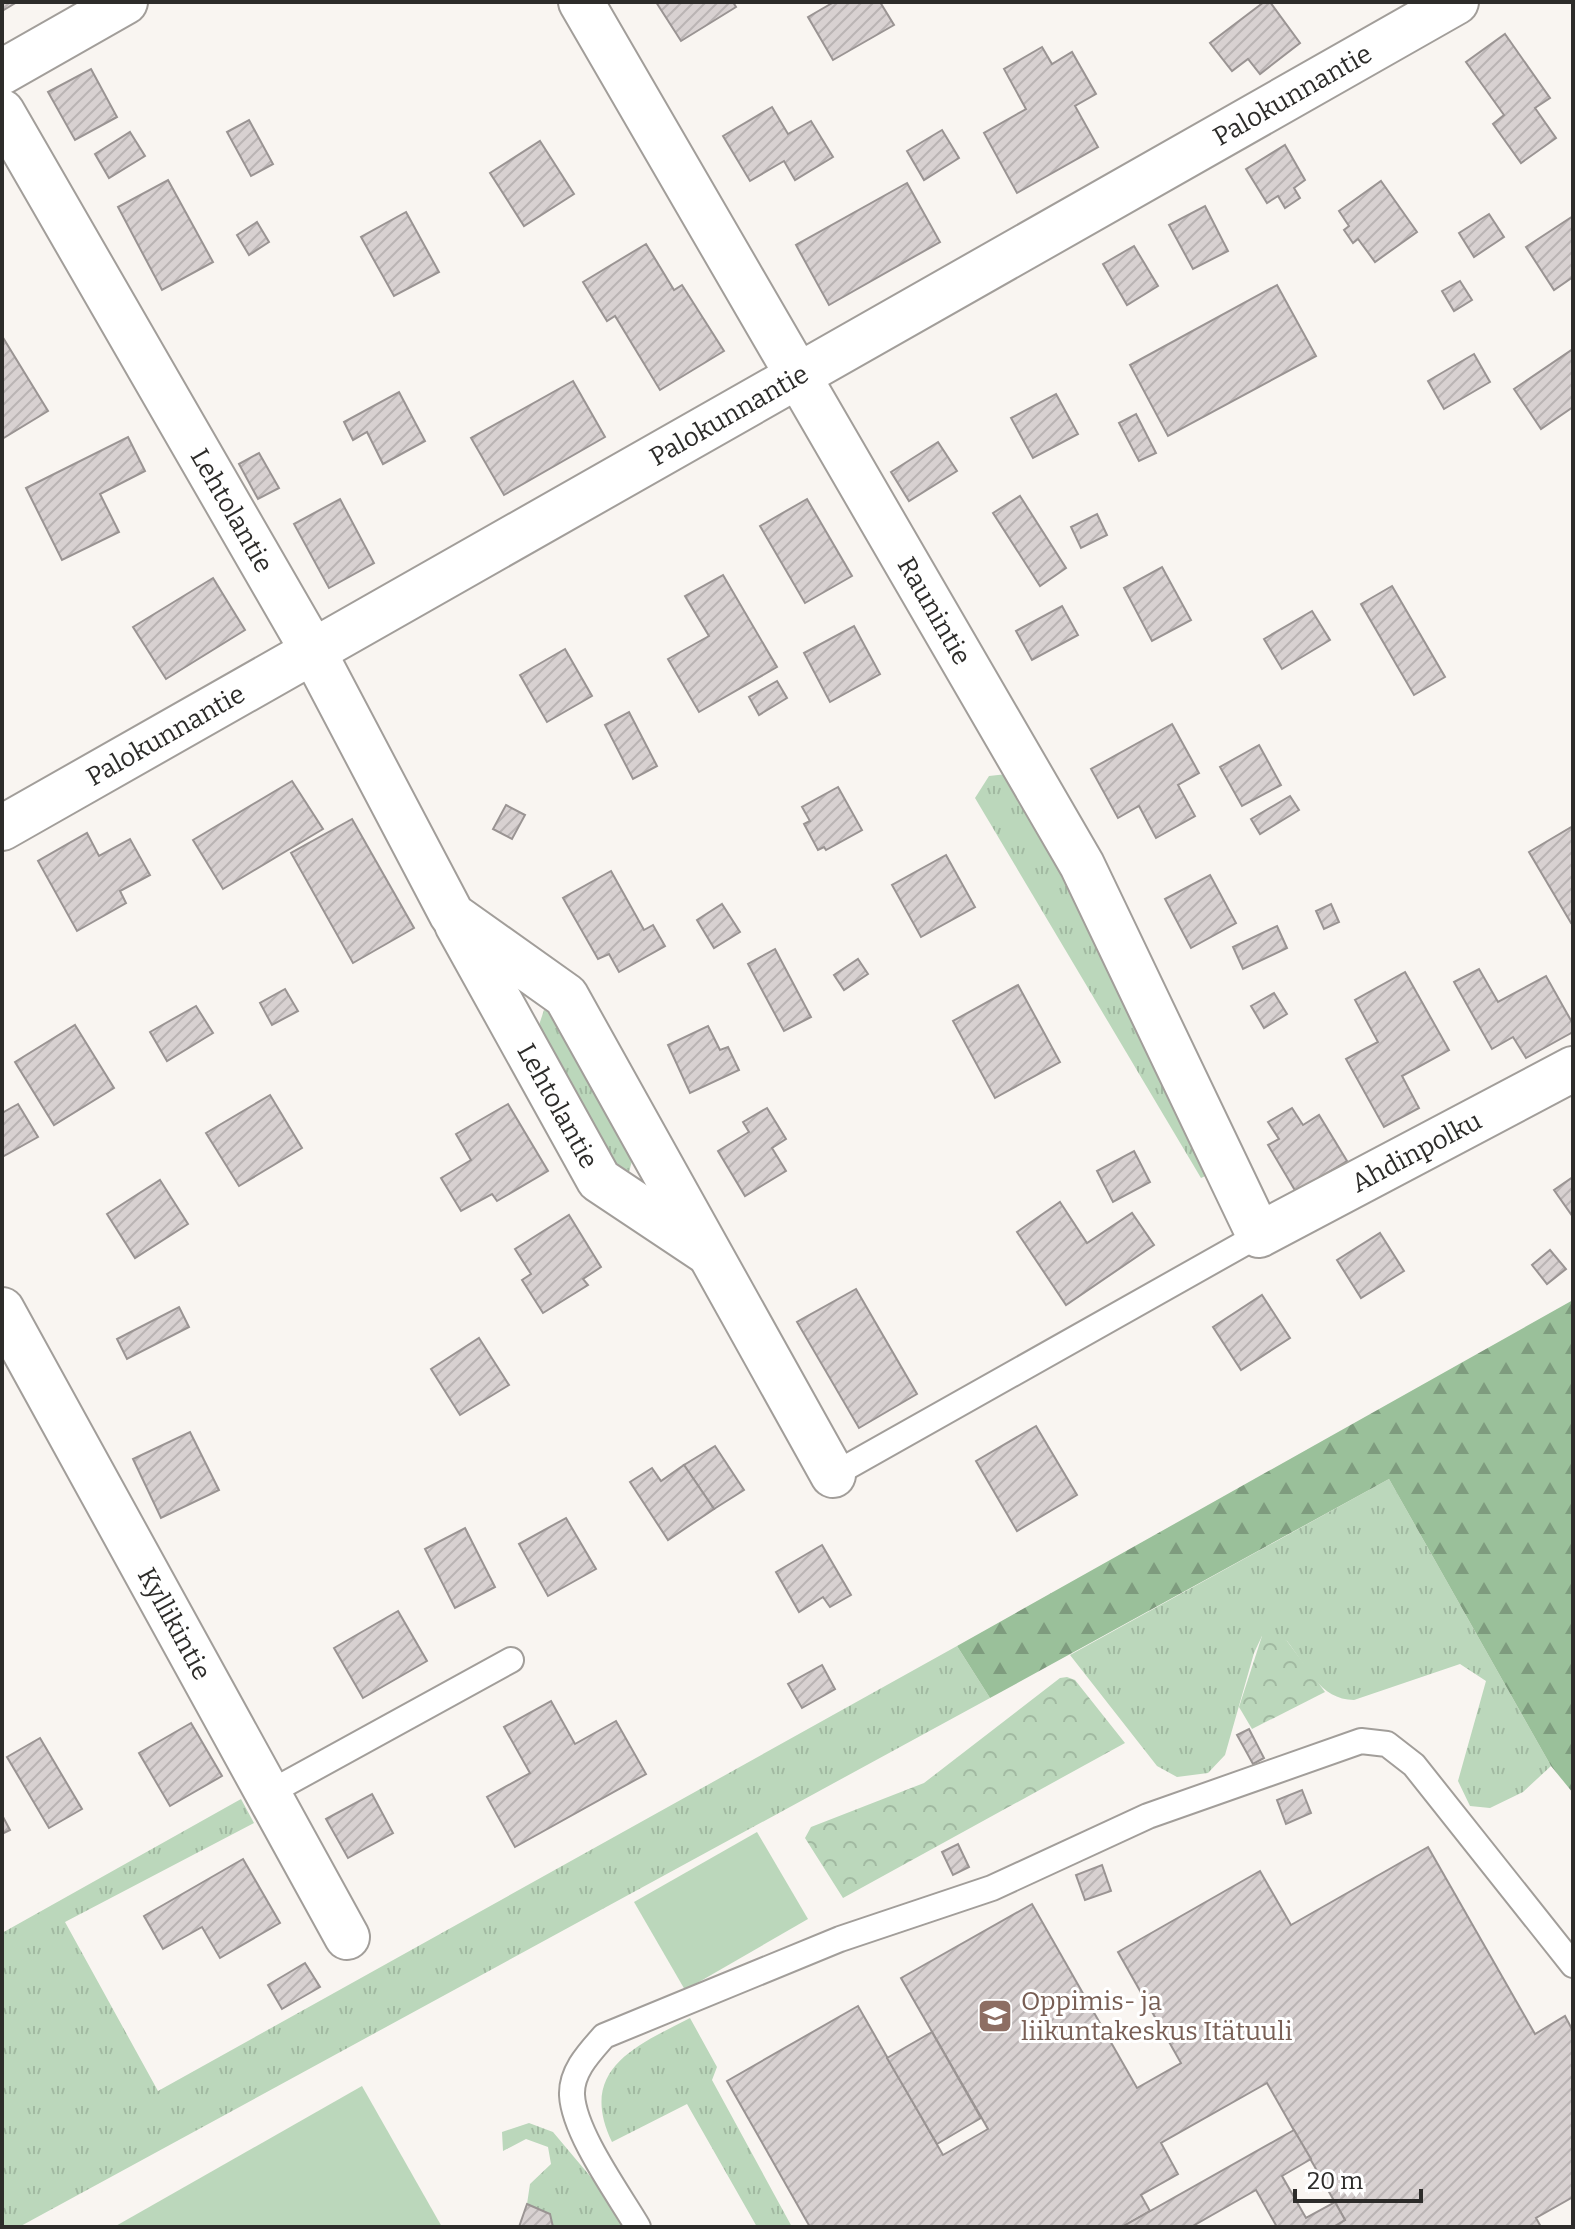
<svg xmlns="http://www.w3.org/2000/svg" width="1575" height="2229" viewBox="0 0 1575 2229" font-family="Bitter,serif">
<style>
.grass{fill:url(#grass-tufts)}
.forest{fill:url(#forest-firs)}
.park{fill:url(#park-crowns)}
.pitch{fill:#bbd7bb}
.building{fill:url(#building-hatch);stroke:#9a9493;stroke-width:2}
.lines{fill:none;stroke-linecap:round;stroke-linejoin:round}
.lane-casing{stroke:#a29e9a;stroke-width:28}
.street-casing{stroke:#a29e9a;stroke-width:48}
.lane{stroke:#fff;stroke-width:24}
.street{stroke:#fff;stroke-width:44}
.labels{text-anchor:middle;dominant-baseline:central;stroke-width:6;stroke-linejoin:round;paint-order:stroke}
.street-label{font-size:26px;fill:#2d2c2a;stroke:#fff}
.education-label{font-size:26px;fill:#785e54;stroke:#fff;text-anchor:start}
</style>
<defs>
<pattern id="grass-tufts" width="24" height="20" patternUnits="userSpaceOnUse" patternTransform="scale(2)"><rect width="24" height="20" fill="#bbd7bb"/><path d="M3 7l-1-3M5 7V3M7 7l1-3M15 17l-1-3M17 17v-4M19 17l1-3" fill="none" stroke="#a1b9a1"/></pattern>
<pattern id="forest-firs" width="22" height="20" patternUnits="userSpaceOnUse" patternTransform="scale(2)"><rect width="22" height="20" fill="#9ac09a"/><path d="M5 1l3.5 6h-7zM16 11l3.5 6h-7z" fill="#7e9c7e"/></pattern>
<pattern id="park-crowns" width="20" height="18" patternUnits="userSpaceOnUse" patternTransform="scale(2)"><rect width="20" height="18" fill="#bbd7bb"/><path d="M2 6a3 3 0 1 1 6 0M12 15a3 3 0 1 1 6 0" fill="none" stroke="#a1b9a1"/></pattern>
<pattern id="building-hatch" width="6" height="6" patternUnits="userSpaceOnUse" patternTransform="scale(2)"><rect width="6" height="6" fill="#d8d1d1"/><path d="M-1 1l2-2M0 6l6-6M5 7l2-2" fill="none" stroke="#bab4b4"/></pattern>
</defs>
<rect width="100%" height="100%" fill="#f9f5f1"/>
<g class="grass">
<path d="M 1007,774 L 1124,987 L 1212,1173 L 1201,1178 L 975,798 L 989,776 Z"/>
<path d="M 544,1010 L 564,1017 L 637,1143 L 629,1172 L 602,1159 L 536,1034 Z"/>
<path d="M 1389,1479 L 1551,1766 L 1523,1792 L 1490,1808 L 1470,1806 L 1458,1781 L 1486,1681 L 1460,1664 L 1354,1700 C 1320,1700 1306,1665 1287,1641 L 1262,1636 L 1254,1653 L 1225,1755 L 1208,1773 L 1177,1777 L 1157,1766 L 1070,1655 Z"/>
<path d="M 957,1646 L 990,1698 L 19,2227 L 2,2227 L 2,1933 L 241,1799 L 254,1823 L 65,1922 L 158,2091 Z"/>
<path d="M 690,2018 L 717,2067 L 712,2080 L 792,2227 L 757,2227 L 687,2104 L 612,2142 C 577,2069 636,2046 690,2018 Z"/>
<path d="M 529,2123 L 553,2132 L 616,2207 L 627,2227 L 553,2227 L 550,2214 L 527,2204 L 530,2184 L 551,2164 L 548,2147 L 526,2139 L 503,2151 L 502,2132 Z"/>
</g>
<path class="forest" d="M 1573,1300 L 1573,1793 L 1551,1766 L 1389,1479 L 990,1698 L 957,1646 Z"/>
<g class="park">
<path d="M 1274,1633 L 1287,1641 L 1325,1692 L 1252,1729 L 1239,1707 L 1262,1636 Z"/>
<path d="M 1067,1677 L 1075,1680 L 1125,1743 L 843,1898 L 805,1838 L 811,1827 L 924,1783 L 1060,1678 Z"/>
</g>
<g class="pitch">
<path d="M 757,1832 L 808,1919 L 685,1990 L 634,1902 Z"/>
<path d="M 362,2086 L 442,2227 L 114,2227 Z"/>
</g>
<g class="building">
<path d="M 2,2 L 17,2 L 2,11 Z"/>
<path d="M 656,2 L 733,2 L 736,7 L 681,41 Z"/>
<path d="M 834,2 L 880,2 L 894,25 L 833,60 L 808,17 Z"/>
<path d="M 1264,2 L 1270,2 L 1300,43 L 1260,74 L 1248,59 L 1232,71 L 1210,43 Z"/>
<path d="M 1505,34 L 1550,98 L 1535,108 L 1556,138 L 1521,163 L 1493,124 L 1504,115 L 1466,62 Z"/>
<path d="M 1042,47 L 1052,64 L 1072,52 L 1096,94 L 1075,106 L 1098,147 L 1017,193 L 984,133 L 1026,109 L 1004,69 Z"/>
<path d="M 91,69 L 117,117 L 75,140 L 48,92 Z"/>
<path d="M 772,107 L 788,134 L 811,121 L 833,157 L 795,180 L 784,161 L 750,181 L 723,136 Z"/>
<path d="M 249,120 L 273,164 L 251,176 L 227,132 Z"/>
<path d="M 942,130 L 959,158 L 924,180 L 907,151 Z"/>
<path d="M 130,132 L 145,156 L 109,178 L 95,154 Z"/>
<path d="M 540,141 L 574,194 L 524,226 L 490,173 Z"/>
<path d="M 1285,145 L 1305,180 L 1294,188 L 1300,198 L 1285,208 L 1278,196 L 1267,203 L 1246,169 Z"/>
<path d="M 168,180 L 213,262 L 162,290 L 118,207 Z"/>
<path d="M 1381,181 L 1417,232 L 1375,262 L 1358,239 L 1353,243 L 1344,230 L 1349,226 L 1339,211 Z"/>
<path d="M 907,183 L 940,242 L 829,305 L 796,245 Z"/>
<path d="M 1205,206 L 1228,251 L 1193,269 L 1169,225 Z"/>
<path d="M 406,212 L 439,272 L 394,296 L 361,237 Z"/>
<path d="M 1489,214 L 1504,237 L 1474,257 L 1459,233 Z"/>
<path d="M 1573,216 L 1573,277 L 1554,290 L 1526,247 Z"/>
<path d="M 257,222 L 269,242 L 249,255 L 237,235 Z"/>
<path d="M 646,244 L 674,290 L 682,285 L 724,351 L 660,390 L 615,316 L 607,321 L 583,282 Z"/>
<path d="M 1134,246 L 1158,286 L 1127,305 L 1103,264 Z"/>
<path d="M 1460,281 L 1472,300 L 1454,311 L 1442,291 Z"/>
<path d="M 1277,285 L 1316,356 L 1168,436 L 1130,365 Z"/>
<path d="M 2,336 L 48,411 L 2,439 Z"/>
<path d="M 1573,349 L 1573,407 L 1541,429 L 1514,389 Z"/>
<path d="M 1474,354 L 1490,382 L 1444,409 L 1428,381 Z"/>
<path d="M 573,381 L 605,437 L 504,495 L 471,438 Z"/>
<path d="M 399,392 L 425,441 L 383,464 L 367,432 L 353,440 L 344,422 Z"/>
<path d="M 1056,394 L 1078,434 L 1033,458 L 1011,418 Z"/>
<path d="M 1136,414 L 1156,453 L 1139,461 L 1119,423 Z"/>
<path d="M 128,437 L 145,471 L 100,494 L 119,532 L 62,560 L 26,488 Z"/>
<path d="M 938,442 L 957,471 L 909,501 L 891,472 Z"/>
<path d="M 259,453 L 279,488 L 258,499 L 239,464 Z"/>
<path d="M 1020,496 L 1066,568 L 1040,586 L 993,513 Z"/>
<path d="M 340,499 L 374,563 L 329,588 L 294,524 Z"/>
<path d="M 807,499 L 852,576 L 805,603 L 760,526 Z"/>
<path d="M 1097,514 L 1107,535 L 1081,548 L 1071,527 Z"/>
<path d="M 1162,567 L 1191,620 L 1152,641 L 1124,588 Z"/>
<path d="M 723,575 L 777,667 L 699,712 L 668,659 L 709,636 L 685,596 Z"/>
<path d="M 213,578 L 245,630 L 166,679 L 133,627 Z"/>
<path d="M 1392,586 L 1445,677 L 1414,695 L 1361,604 Z"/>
<path d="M 1062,606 L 1078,635 L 1032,660 L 1016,631 Z"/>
<path d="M 1312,611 L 1330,640 L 1282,669 L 1264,639 Z"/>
<path d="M 854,626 L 880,674 L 830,702 L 804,653 Z"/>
<path d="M 565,649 L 592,696 L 547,722 L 520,675 Z"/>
<path d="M 777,681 L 787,698 L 759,715 L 749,697 Z"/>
<path d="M 629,712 L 657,766 L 633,779 L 605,725 Z"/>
<path d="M 1172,724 L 1199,773 L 1178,785 L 1195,816 L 1156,838 L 1139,806 L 1118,818 L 1091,769 Z"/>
<path d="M 1259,745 L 1281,785 L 1242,806 L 1220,767 Z"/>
<path d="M 292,781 L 323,829 L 223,889 L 193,840 Z"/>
<path d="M 838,787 L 862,830 L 826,850 L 824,847 L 818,850 L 804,824 L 810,821 L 802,807 Z"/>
<path d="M 1290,796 L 1299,810 L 1260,834 L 1251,819 Z"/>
<path d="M 506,805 L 525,815 L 512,839 L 493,829 Z"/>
<path d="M 352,819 L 414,928 L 353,963 L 291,853 Z"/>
<path d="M 1573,826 L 1573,922 L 1571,923 L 1529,852 Z"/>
<path d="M 87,833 L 99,856 L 130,839 L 150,875 L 120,891 L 126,903 L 77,931 L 38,861 Z"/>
<path d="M 946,855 L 975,907 L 921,937 L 892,885 Z"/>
<path d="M 611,871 L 644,930 L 653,925 L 665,946 L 619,972 L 609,954 L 598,959 L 563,898 Z"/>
<path d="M 1210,875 L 1236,923 L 1191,948 L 1165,899 Z"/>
<path d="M 722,904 L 740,932 L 714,948 L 697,920 Z"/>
<path d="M 1331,904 L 1339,922 L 1324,929 L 1316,911 Z"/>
<path d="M 1277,926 L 1287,948 L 1243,969 L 1233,947 Z"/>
<path d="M 775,949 L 811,1017 L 784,1031 L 748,964 Z"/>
<path d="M 858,959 L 868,974 L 844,990 L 834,975 Z"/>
<path d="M 1479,969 L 1498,1002 L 1546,976 L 1573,1024 L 1573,1032 L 1526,1058 L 1513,1037 L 1492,1049 L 1454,982 Z"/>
<path d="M 1405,972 L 1449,1050 L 1402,1076 L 1419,1108 L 1384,1127 L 1346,1059 L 1378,1042 L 1355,1000 Z"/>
<path d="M 1018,985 L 1060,1062 L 995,1098 L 953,1021 Z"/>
<path d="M 285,989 L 298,1011 L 272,1025 L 260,1003 Z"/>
<path d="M 1274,993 L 1287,1014 L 1264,1028 L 1251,1006 Z"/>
<path d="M 196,1006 L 213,1033 L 167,1061 L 150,1032 Z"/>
<path d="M 75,1025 L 114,1088 L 54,1125 L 15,1062 Z"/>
<path d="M 708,1026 L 720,1050 L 728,1047 L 739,1070 L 690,1093 L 668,1045 Z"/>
<path d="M 270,1095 L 302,1148 L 239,1186 L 206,1133 Z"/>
<path d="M 18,1104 L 38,1137 L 2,1157 L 2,1113 Z"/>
<path d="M 508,1104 L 548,1171 L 497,1201 L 492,1194 L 461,1211 L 441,1178 L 471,1160 L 456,1134 Z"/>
<path d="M 767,1108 L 786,1139 L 772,1148 L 786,1171 L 745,1196 L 718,1151 L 749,1132 L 743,1122 Z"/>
<path d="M 1292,1108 L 1303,1125 L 1319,1115 L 1347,1161 L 1296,1192 L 1268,1145 L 1279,1139 L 1268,1122 Z"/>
<path d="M 1134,1151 L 1150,1182 L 1113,1202 L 1097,1171 Z"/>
<path d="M 1573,1177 L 1573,1217 L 1554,1190 Z"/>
<path d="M 160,1180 L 188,1224 L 135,1258 L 107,1214 Z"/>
<path d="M 1060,1202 L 1087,1243 L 1132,1213 L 1154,1245 L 1066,1305 L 1017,1232 Z"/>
<path d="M 569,1215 L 601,1267 L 583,1279 L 588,1285 L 543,1313 L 522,1280 L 531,1274 L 515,1249 Z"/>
<path d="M 1380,1233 L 1404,1271 L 1361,1298 L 1337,1260 Z"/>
<path d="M 1550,1250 L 1566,1269 L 1547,1284 L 1532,1265 Z"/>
<path d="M 856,1289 L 917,1394 L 859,1428 L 797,1322 Z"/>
<path d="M 1262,1295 L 1290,1338 L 1241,1370 L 1213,1327 Z"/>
<path d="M 179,1307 L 189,1327 L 127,1359 L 117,1339 Z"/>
<path d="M 479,1338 L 509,1385 L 460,1415 L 431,1369 Z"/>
<path d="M 1036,1426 L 1077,1495 L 1017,1531 L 976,1461 Z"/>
<path d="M 190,1432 L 219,1490 L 161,1518 L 133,1459 Z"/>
<path d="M 715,1446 L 744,1490 L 714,1509 L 684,1465 Z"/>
<path d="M 684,1465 L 714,1509 L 668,1540 L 630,1482 L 652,1468 L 661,1481 Z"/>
<path d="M 566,1518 L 596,1569 L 548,1596 L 519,1544 Z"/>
<path d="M 465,1528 L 495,1587 L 455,1608 L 425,1549 Z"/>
<path d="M 822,1545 L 851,1595 L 830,1607 L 823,1597 L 799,1612 L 776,1572 Z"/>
<path d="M 398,1611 L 427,1661 L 363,1698 L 334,1648 Z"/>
<path d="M 822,1665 L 835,1689 L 802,1708 L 788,1684 Z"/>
<path d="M 551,1701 L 575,1744 L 616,1721 L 646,1774 L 515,1847 L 487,1797 L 530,1773 L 504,1727 Z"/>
<path d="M 191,1723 L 222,1776 L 170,1806 L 139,1753 Z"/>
<path d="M 1249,1729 L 1264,1758 L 1253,1764 L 1237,1735 Z"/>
<path d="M 40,1738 L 82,1809 L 49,1828 L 7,1757 Z"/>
<path d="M 1302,1790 L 1311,1813 L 1286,1824 L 1277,1800 Z"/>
<path d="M 372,1794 L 393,1833 L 348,1858 L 326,1819 Z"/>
<path d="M 2,1815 L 10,1830 L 2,1834 Z"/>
<path d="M 958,1844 L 969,1867 L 953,1875 L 942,1852 Z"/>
<path d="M 1428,1847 L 1535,2034 L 1565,2016 L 1573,2031 L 1573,2197 L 1536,2218 L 1541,2227 L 1333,2227 L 1345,2220 L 1267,2083 L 1161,2143 L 1178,2174 L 1141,2195 L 1150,2211 L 1122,2227 L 810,2227 L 727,2081 L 858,2006 L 943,2155 L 988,2129 L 901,1978 L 1032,1904 L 1137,2088 L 1181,2063 L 1118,1952 L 1260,1871 L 1291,1925 Z"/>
<path d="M 243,1859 L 280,1923 L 220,1958 L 202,1927 L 163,1949 L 144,1916 Z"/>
<path d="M 1102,1865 L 1111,1891 L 1085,1900 L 1076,1875 Z"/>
<path d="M 305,1963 L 320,1987 L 282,2009 L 268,1985 Z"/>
<path d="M 932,2032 L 981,2118 L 937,2144 L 887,2058 Z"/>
<path d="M 1294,2130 L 1311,2159 L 1282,2176 L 1306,2218 L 1335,2202 L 1345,2220 L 1333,2227 L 1277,2227 L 1256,2190 L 1191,2227 L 1122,2227 Z"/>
<path d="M 527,2204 L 550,2214 L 553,2227 L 519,2227 Z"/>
</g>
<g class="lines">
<g class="lane-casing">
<g id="lane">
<path d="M 833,1475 L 1259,1235"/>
<path d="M 269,1793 L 511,1660"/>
<path d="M 638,2227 C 618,2193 574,2133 572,2095 C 571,2071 590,2052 604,2036 L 840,1939 L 992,1888 L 1148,1816 L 1361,1741 L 1387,1744 L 1414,1765 L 1573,1965"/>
</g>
</g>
<g class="street-casing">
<g id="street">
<path id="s1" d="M 581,2 L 1082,865 L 1259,1235 L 1573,1069"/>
<path d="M 2,72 L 125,2"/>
<path id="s2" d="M 2,112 L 313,651 L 452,915 L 566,996 L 833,1475"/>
<path id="s3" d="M 2,828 L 1456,2"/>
<path id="s4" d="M 457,924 L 599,1180 L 704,1250"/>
<path id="s5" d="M 2,1310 L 347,1937"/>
</g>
</g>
<use href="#lane" class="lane"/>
<use href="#street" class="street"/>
</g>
<defs>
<g id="school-square" transform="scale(1.8)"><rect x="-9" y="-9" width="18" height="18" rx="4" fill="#8d6e63" stroke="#fff"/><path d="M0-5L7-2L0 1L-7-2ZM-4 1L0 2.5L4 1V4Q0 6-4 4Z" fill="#fff"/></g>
</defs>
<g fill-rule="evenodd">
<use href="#school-square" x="995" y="2016"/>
</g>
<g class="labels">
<g class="street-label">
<text stroke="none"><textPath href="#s3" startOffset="1484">Palokunnantie</textPath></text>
<text stroke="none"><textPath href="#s3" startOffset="836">Palokunnantie</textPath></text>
<text stroke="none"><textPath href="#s2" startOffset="460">Lehtolantie</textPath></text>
<text stroke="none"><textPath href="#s1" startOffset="704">Raunintie</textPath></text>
<text stroke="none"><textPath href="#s3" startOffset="188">Palokunnantie</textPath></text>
<text stroke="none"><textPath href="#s4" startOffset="208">Lehtolantie</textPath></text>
<text stroke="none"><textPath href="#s1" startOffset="1586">Ahdinpolku</textPath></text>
<text stroke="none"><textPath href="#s5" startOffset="358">Kyllikintie</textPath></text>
</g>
<g class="education-label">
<text x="1021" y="2001">Oppimis- ja<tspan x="1021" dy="30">liikuntakeskus Itätuuli</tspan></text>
</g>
</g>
<rect width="1575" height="2229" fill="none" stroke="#2d2c2a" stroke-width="8"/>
<path d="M1295 2189v12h126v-12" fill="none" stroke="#2d2c2a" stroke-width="4"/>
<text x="1307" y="2189" font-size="24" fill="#2d2c2a" stroke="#ffffff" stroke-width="6" paint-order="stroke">20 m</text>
</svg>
